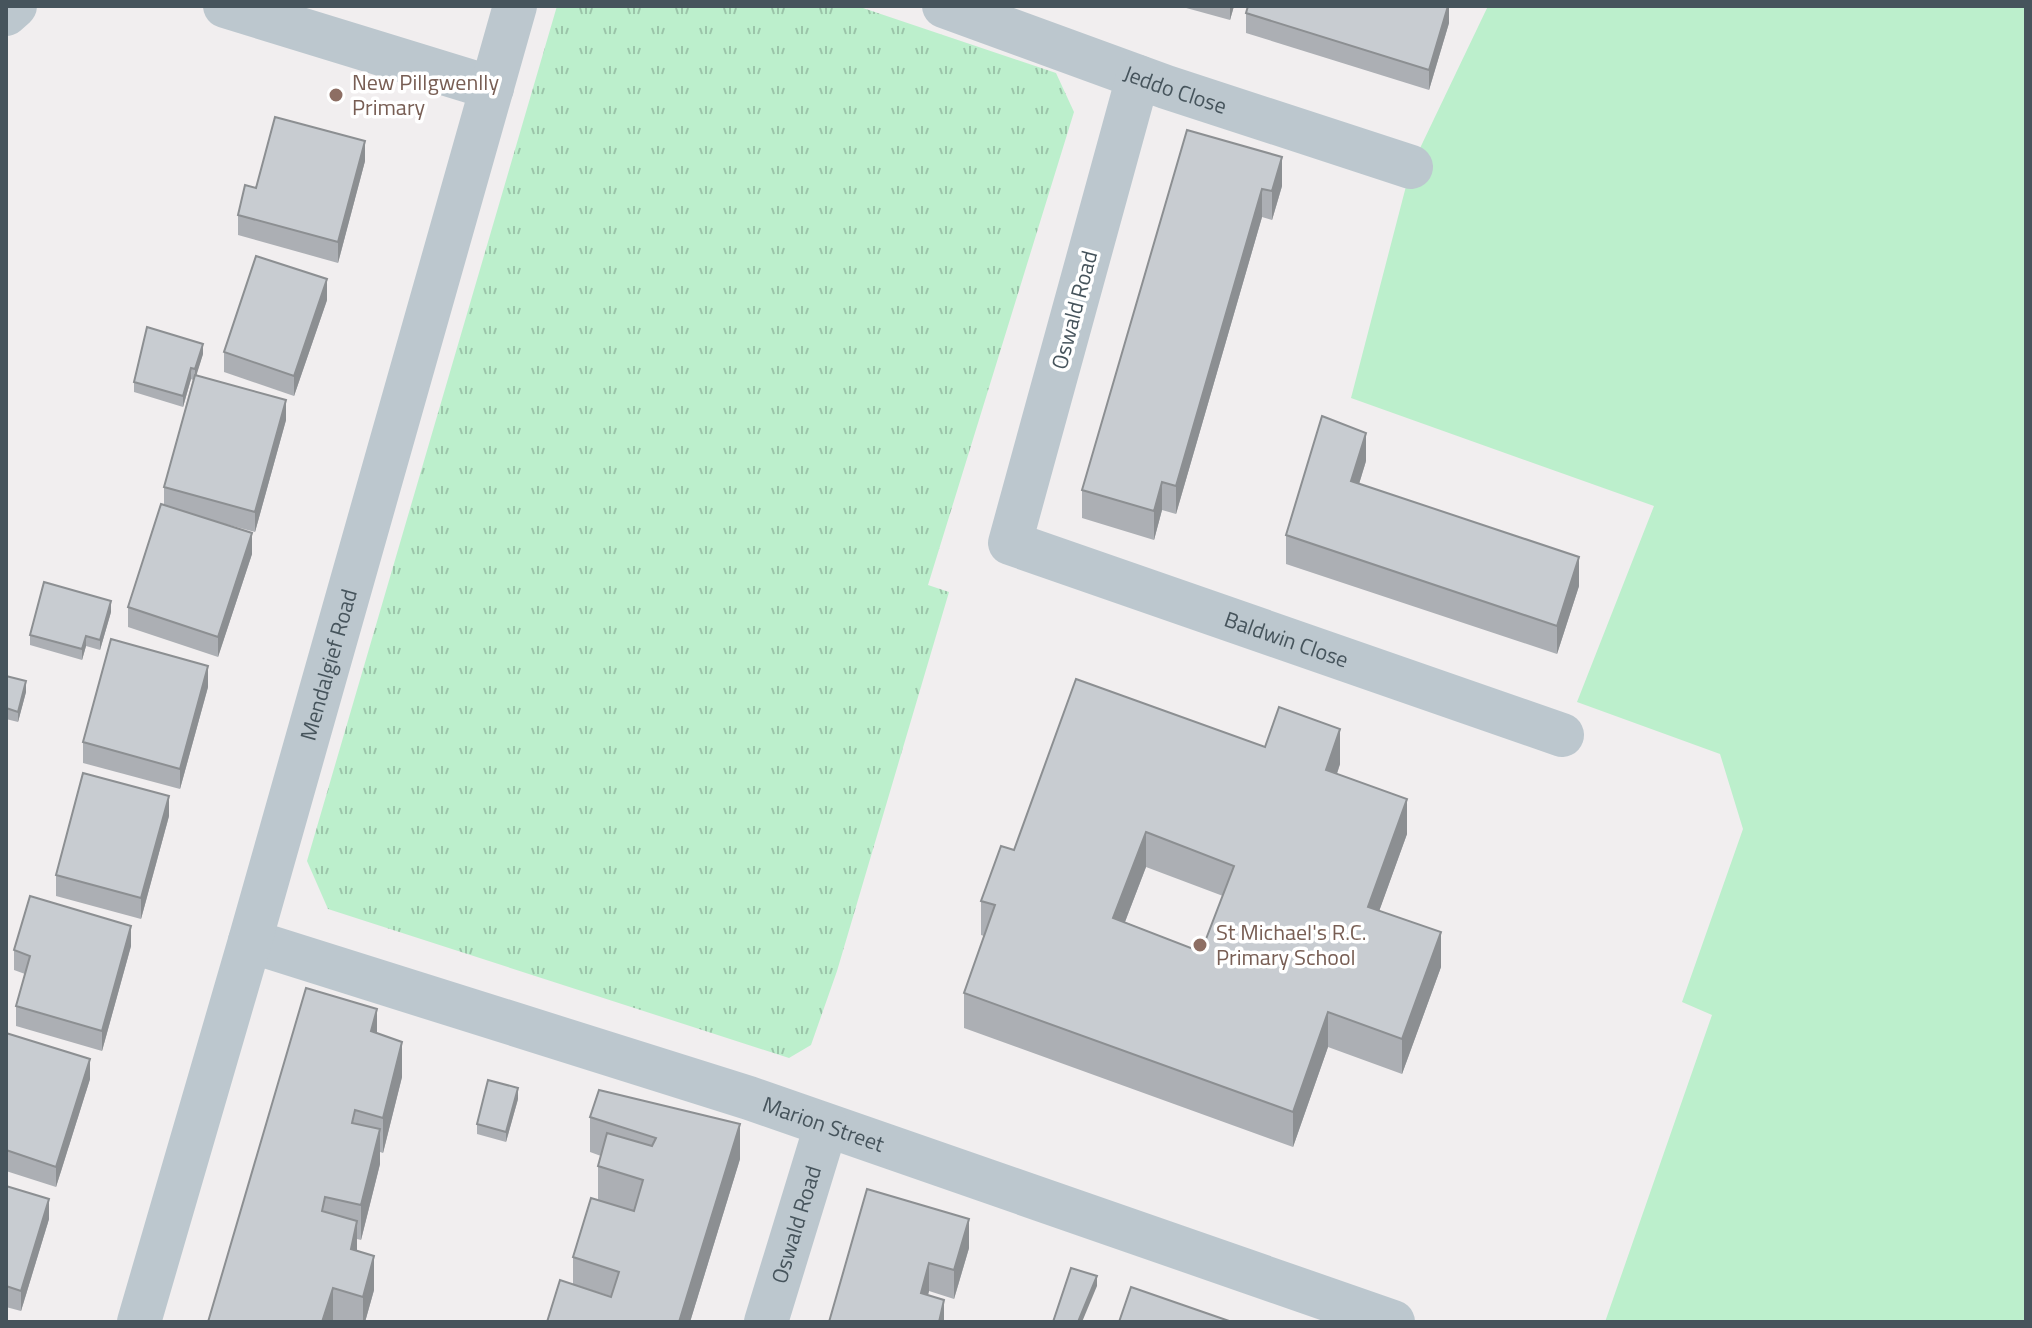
<svg xmlns="http://www.w3.org/2000/svg" width="2032" height="1328" viewBox="0 0 2032 1328" font-family="'Titillium Web',sans-serif">
<style>
.grass{fill:#bcefcc}
.park{fill:url(#park-tufts)}
.lines{fill:none;stroke-linecap:round;stroke-linejoin:round}
.minor{stroke:#bcc7ce;stroke-width:44}
.tertiary{stroke:#bcc7ce;stroke-width:44}
.wall{fill:#acafb4;fill-rule:evenodd}
.shaded-wall{fill:#8c8f92}
.building{fill:#c8ccd1;stroke:#8c8f92;stroke-width:2;fill-rule:evenodd}
.education-dot{fill:#8d6e63;stroke:#fff;stroke-width:3}
.labels{text-anchor:middle;dominant-baseline:central;stroke-width:7;stroke-linejoin:round;paint-order:stroke}
.education-label{font-size:22px;fill:#785e54;stroke:#fff;text-anchor:start}
.street-label{font-size:22px;fill:#46545c;stroke:#fff}
</style>
<defs>
<pattern id="park-tufts" width="24" height="20" patternUnits="userSpaceOnUse" patternTransform="scale(2)"><rect width="24" height="20" fill="#bcefcc"/><path d="M3 7l-1-3M5 7V3M7 7l1-3M15 17l-1-3M17 17v-4M19 17l1-3" fill="none" stroke="#9bc4a9"/></pattern>
</defs>
<rect width="100%" height="100%" fill="#f1eeef"/>
<path class="grass" d="M 1488,6 L 2026,6 L 2026,1322 L 1605,1322 L 1712,1015 L 1682,1002 L 1743,829 L 1720,754 L 1577,702 L 1654,506 L 1351,398 L 1411,167 Z"/>
<path class="park" d="M 557,6 L 857,6 L 1056,73 L 1074,112 L 928,585 L 949,592 L 837,971 L 811,1045 L 789,1058 L 328,909 L 307,861 Z"/>
<g class="lines">
<g class="minor">
<path d="M 225,6 L 492,88"/>
<path id="s1" d="M 944,6 L 1166,87 L 1411,167"/>
<path d="M 6,14 L 15,6"/>
<path id="s2" d="M 1138,77 L 1010,543 L 1562,735"/>
<path id="s3" d="M 250,941 L 749,1098 L 1393,1322"/>
<path id="s4" d="M 766,1322 L 826,1126"/>
</g>
<path class="tertiary" id="s5" d="M 139,1322 L 250,941 L 515,6"/>
</g>
<g class="wall">
<path d="M 1179,6 L 1234,6 L 1230,20 Z"/>
<path d="M 1449,6 L 1449,23 L 1429,90 L 1246,33 L 1246,13 Z"/>
<path d="M 1187,130 L 1282,186 L 1272,220 L 1262,217 L 1176,514 L 1162,510 L 1154,540 L 1082,518 L 1082,490 Z"/>
<path d="M 365,161 L 338,263 L 238,235 L 238,215 L 256,188 Z"/>
<path d="M 327,300 L 294,396 L 224,372 L 224,352 Z"/>
<path d="M 203,354 L 196,375 L 286,420 L 255,532 L 203,518 L 252,554 L 218,657 L 128,627 L 128,607 L 164,505 L 164,487 L 193,380 L 191,379 L 183,407 L 134,392 L 134,382 Z"/>
<path d="M 1366,461 L 1359,484 L 1579,586 L 1557,654 L 1286,564 L 1286,535 Z"/>
<path d="M 111,612 L 100,650 L 86,646 L 82,660 L 30,645 L 30,635 Z"/>
<path d="M 6,676 L 26,692 L 18,722 L 6,719 Z"/>
<path d="M 208,687 L 180,789 L 83,763 L 83,742 Z"/>
<path d="M 1265,747 L 1340,764 L 1337,774 L 1407,834 L 1379,911 L 1441,967 L 1402,1074 L 1328,1047 L 1293,1147 L 964,1028 L 964,993 L 984,936 L 981,935 L 981,901 L 1014,850 ZM 1146,867 L 1223,896 L 1201,952 L 1125,922 Z"/>
<path d="M 169,816 L 141,919 L 56,896 L 56,875 Z"/>
<path d="M 131,946 L 102,1051 L 16,1026 L 16,1006 L 25,974 L 14,970 L 14,950 Z"/>
<path d="M 6,1033 L 90,1079 L 56,1187 L 6,1171 Z"/>
<path d="M 377,1033 L 402,1077 L 383,1153 L 380,1152 L 380,1164 L 361,1240 L 357,1239 L 357,1251 L 374,1290 L 365,1322 L 208,1322 Z"/>
<path d="M 518,1099 L 506,1142 L 477,1134 L 477,1124 Z"/>
<path d="M 590,1117 L 740,1159 L 690,1322 L 573,1284 L 573,1257 L 598,1200 L 598,1166 L 601,1156 L 590,1152 Z"/>
<path d="M 6,1186 L 49,1219 L 21,1311 L 6,1307 Z"/>
<path d="M 867,1189 L 969,1219 L 969,1248 L 954,1299 L 929,1291 L 928,1295 L 944,1300 L 944,1322 L 829,1322 Z"/>
</g>
<g class="shaded-wall">
<path d="M 1230,6 L 1234,6 L 1230,20 Z"/>
<path d="M 1448,6 L 1449,6 L 1449,23 L 1429,90 L 1429,70 Z"/>
<path d="M 365,141 L 365,161 L 338,263 L 338,242 Z"/>
<path d="M 1282,157 L 1282,186 L 1272,220 L 1272,191 Z"/>
<path d="M 1262,189 L 1262,217 L 1176,514 L 1176,486 Z"/>
<path d="M 327,279 L 327,300 L 294,396 L 294,376 Z"/>
<path d="M 203,344 L 203,354 L 195,380 L 195,369 Z"/>
<path d="M 191,368 L 191,379 L 183,407 L 183,396 Z"/>
<path d="M 286,400 L 286,420 L 255,532 L 255,512 Z"/>
<path d="M 1366,433 L 1366,461 L 1351,510 L 1351,481 Z"/>
<path d="M 1162,482 L 1162,510 L 1154,540 L 1154,511 Z"/>
<path d="M 252,533 L 252,554 L 218,657 L 218,637 Z"/>
<path d="M 1579,557 L 1579,586 L 1557,654 L 1557,626 Z"/>
<path d="M 111,601 L 111,612 L 100,650 L 100,640 Z"/>
<path d="M 86,636 L 86,646 L 82,660 L 82,649 Z"/>
<path d="M 208,666 L 208,687 L 180,789 L 180,769 Z"/>
<path d="M 26,681 L 26,692 L 18,722 L 18,712 Z"/>
<path d="M 1340,729 L 1340,764 L 1326,805 L 1326,770 Z"/>
<path d="M 169,796 L 169,816 L 141,919 L 141,898 Z"/>
<path d="M 1407,799 L 1407,834 L 1368,942 L 1368,907 Z"/>
<path d="M 1146,832 L 1146,867 L 1113,953 L 1113,918 Z"/>
<path d="M 131,926 L 131,946 L 102,1051 L 102,1031 Z"/>
<path d="M 1441,932 L 1441,967 L 1402,1074 L 1402,1039 Z"/>
<path d="M 377,1009 L 377,1044 L 371,1031 Z"/>
<path d="M 1328,1012 L 1328,1047 L 1293,1147 L 1293,1112 Z"/>
<path d="M 402,1042 L 402,1077 L 383,1153 L 383,1118 Z"/>
<path d="M 90,1059 L 90,1079 L 56,1187 L 56,1167 Z"/>
<path d="M 518,1088 L 518,1099 L 506,1142 L 506,1132 Z"/>
<path d="M 740,1124 L 740,1159 L 690,1322 L 679,1322 Z"/>
<path d="M 380,1129 L 380,1164 L 361,1240 L 361,1205 Z"/>
<path d="M 49,1199 L 49,1219 L 21,1311 L 21,1291 Z"/>
<path d="M 969,1219 L 969,1248 L 954,1299 L 954,1270 Z"/>
<path d="M 357,1221 L 357,1256 L 351,1249 Z"/>
<path d="M 374,1256 L 374,1290 L 365,1322 L 363,1322 L 363,1297 Z"/>
<path d="M 929,1263 L 929,1291 L 921,1321 L 921,1293 Z"/>
<path d="M 1097,1276 L 1097,1286 L 1082,1322 L 1078,1322 Z"/>
<path d="M 333,1288 L 333,1322 L 322,1322 Z"/>
<path d="M 944,1300 L 944,1322 L 939,1322 Z"/>
</g>
<g class="building">
<path d="M 1248,6 L 1448,6 L 1429,70 L 1246,13 Z"/>
<path d="M 275,117 L 365,141 L 338,242 L 238,215 L 245,185 L 256,188 Z"/>
<path d="M 1187,130 L 1282,157 L 1272,191 L 1262,189 L 1176,486 L 1162,482 L 1154,511 L 1082,490 Z"/>
<path d="M 256,256 L 327,279 L 294,376 L 224,352 Z"/>
<path d="M 147,327 L 203,344 L 195,369 L 191,368 L 183,396 L 134,382 Z"/>
<path d="M 195,375 L 286,400 L 255,512 L 164,487 Z"/>
<path d="M 1322,416 L 1366,433 L 1351,481 L 1579,557 L 1557,626 L 1286,535 Z"/>
<path d="M 161,504 L 252,533 L 218,637 L 128,607 Z"/>
<path d="M 44,582 L 111,601 L 100,640 L 86,636 L 82,649 L 30,635 Z"/>
<path d="M 111,639 L 208,666 L 180,769 L 83,742 Z"/>
<path d="M 6,676 L 26,681 L 18,712 L 6,708 Z"/>
<path d="M 1076,679 L 1265,747 L 1279,707 L 1340,729 L 1326,770 L 1407,799 L 1368,907 L 1441,932 L 1402,1039 L 1328,1012 L 1293,1112 L 964,993 L 995,905 L 981,901 L 1001,846 L 1014,850 ZM 1146,832 L 1234,866 L 1201,952 L 1113,918 Z"/>
<path d="M 83,773 L 169,796 L 141,898 L 56,875 Z"/>
<path d="M 30,896 L 131,926 L 102,1031 L 16,1006 L 30,956 L 14,950 Z"/>
<path d="M 306,988 L 377,1009 L 371,1031 L 402,1042 L 383,1118 L 355,1110 L 352,1123 L 380,1129 L 361,1205 L 325,1197 L 322,1211 L 357,1221 L 351,1249 L 374,1256 L 363,1297 L 333,1288 L 322,1322 L 208,1322 Z"/>
<path d="M 6,1033 L 90,1059 L 56,1167 L 6,1150 Z"/>
<path d="M 488,1080 L 518,1088 L 506,1132 L 477,1124 Z"/>
<path d="M 599,1090 L 740,1124 L 679,1322 L 547,1322 L 560,1280 L 611,1297 L 619,1272 L 573,1257 L 591,1198 L 634,1211 L 643,1180 L 598,1166 L 607,1133 L 652,1146 L 656,1138 L 590,1117 Z"/>
<path d="M 6,1186 L 49,1199 L 21,1291 L 6,1286 Z"/>
<path d="M 867,1189 L 969,1219 L 954,1270 L 929,1263 L 921,1293 L 944,1300 L 939,1322 L 829,1322 Z"/>
<path d="M 1071,1268 L 1097,1276 L 1078,1322 L 1053,1322 Z"/>
<path d="M 1131,1287 L 1232,1322 L 1119,1322 Z"/>
</g>
<g class="education-dot">
<circle cx="336" cy="95" r="8"/>
<circle cx="1200" cy="945" r="8"/>
</g>
<g class="labels">
<g class="education-label">
<text x="352" y="82">New Pillgwenlly<tspan x="352" dy="25">Primary</tspan></text>
<text x="1216" y="932">St Michael's R.C.<tspan x="1216" dy="25">Primary School</tspan></text>
</g>
<g class="street-label">
<text stroke="none"><textPath href="#s1" startOffset="246">Jeddo Close</textPath></text>
<text transform="translate(1074 310) rotate(-75)">Oswald Road</text>
<text stroke="none"><textPath href="#s2" startOffset="776">Baldwin Close</textPath></text>
<text stroke="none"><textPath href="#s5" startOffset="684">Mendalgief Road</textPath></text>
<text stroke="none"><textPath href="#s3" startOffset="602">Marion Street</textPath></text>
<text stroke="none"><textPath href="#s4" startOffset="102">Oswald Road</textPath></text>
</g>
</g>
<rect width="2032" height="1328" fill="none" stroke="#46545c" stroke-width="16"/>
</svg>
